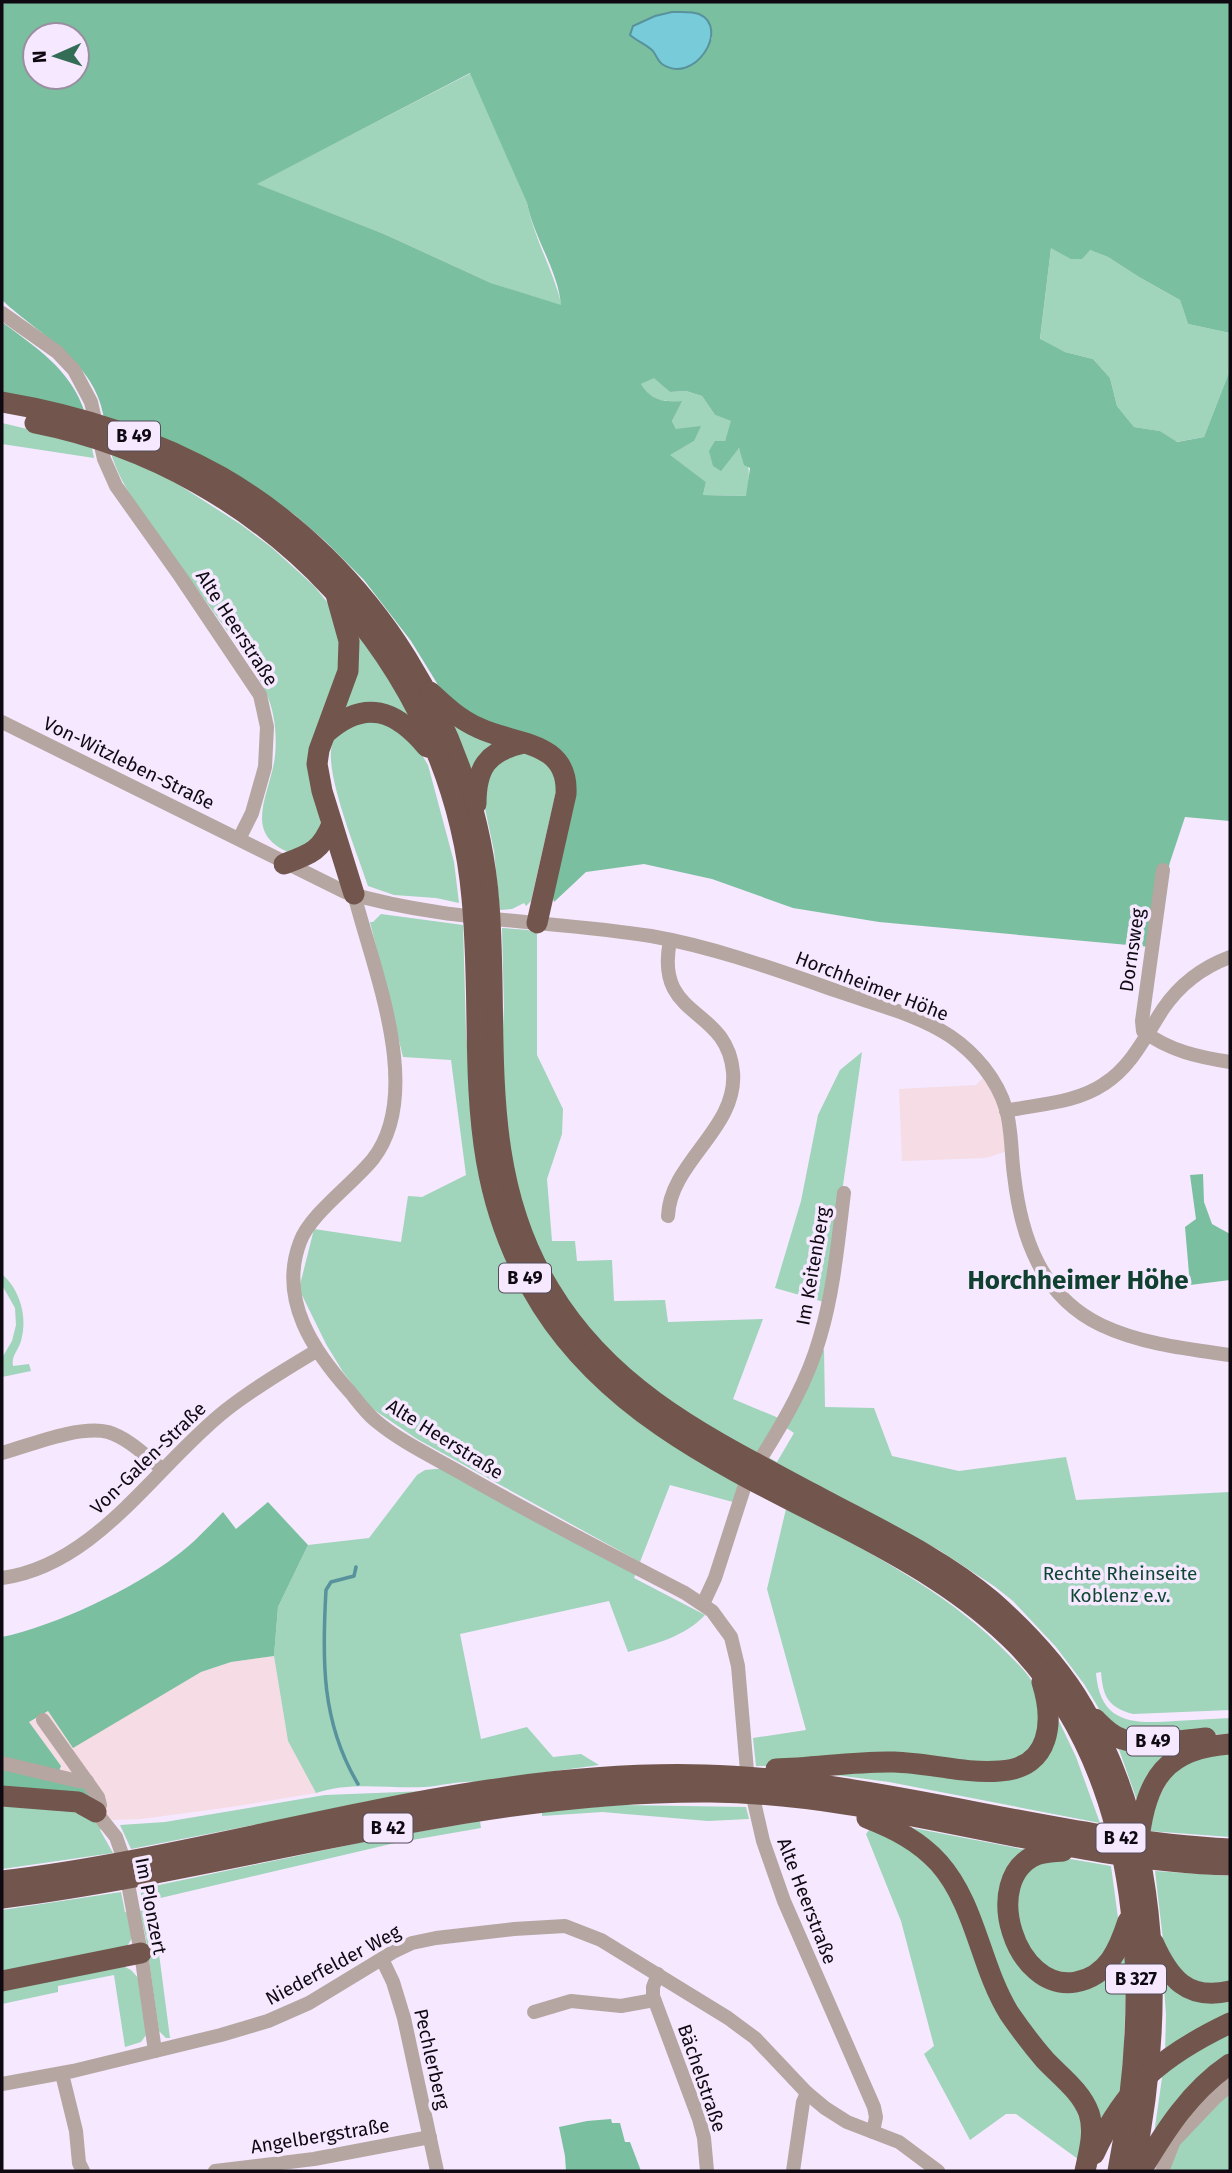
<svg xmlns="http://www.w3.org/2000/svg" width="1232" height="2173" viewBox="0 0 1232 2173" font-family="'Fira Sans',sans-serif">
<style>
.commercial{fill:#f6dce4}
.green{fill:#a0d4bb}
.forest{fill:#7abf9f;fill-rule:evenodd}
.water{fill:#78ccd9;stroke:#58929d;stroke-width:2}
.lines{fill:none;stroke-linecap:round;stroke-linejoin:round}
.stream{stroke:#58929d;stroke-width:3.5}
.minor{stroke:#b5a6a1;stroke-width:14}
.highway{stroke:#72554c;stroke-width:21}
.labels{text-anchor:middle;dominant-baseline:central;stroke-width:7;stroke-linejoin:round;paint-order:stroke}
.shield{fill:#f5e8ff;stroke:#544c59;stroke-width:2}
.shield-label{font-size:18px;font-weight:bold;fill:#0f0912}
.street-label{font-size:19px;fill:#0f0912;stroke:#f5e8ff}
.park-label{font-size:19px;fill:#0e4631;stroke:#f5e8ff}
.district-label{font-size:26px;font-weight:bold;fill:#10402f;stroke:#f5e8ff}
</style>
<rect width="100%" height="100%" fill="#f5e8ff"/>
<g class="commercial">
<path d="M 984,1077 L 1001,1112 L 1007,1151 L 986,1158 L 902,1161 L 899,1089 L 976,1085 Z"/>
<path d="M 274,1656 L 288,1741 L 316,1793 L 231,1807 L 141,1819 L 112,1820 L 55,1778 L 29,1722 L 48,1711 L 176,1686 L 201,1672 L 231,1662 Z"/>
</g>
<g class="green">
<path d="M 471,73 L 527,203 C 534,238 553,270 562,306 L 491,283 L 384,234 L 256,184 Z"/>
<path d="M 1051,248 L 1090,250 L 1108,257 L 1139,277 L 1180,300 L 1188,324 L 1230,333 L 1230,370 L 1204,437 L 1176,442 L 1160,431 L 1134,427 L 1117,406 L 1110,378 L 1093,359 L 1065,352 L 1040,340 Z"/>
<path d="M 654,377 L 670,392 L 686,391 L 702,396 L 715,415 L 732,421 L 725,441 C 753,452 750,470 747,496 L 703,495 L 706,482 L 669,455 L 694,441 L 676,429 L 672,421 L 681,401 C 662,402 652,401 641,384 Z"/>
<path d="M 2,423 L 91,444 L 94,458 L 2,444 Z"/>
<path d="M 110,450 L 151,467 L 240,524 L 271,547 L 314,586 L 327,602 L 341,629 L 339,688 L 319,814 L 321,824 L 317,840 L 291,853 C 240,834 271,793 275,756 C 277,735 275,712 266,693 C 255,668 238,647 223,625 C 201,595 179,564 157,534 C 138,507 119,482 110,450 Z"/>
<path d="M 359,629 L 413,714 L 338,717 Z"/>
<path d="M 450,717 L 496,741 L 473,775 Z"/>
<path d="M 359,720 L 392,723 L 416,745 L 428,765 L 454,862 L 459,903 L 436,898 L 394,895 L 368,886 C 358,855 324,773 332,745 C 335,731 348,726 359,720 Z"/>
<path d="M 535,752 L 559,778 L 531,901 L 526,906 L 524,903 L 512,909 L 500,910 L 494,851 L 483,799 L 484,779 L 504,754 Z"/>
<path d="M 381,914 L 463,925 L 466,1033 L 478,1170 L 486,1201 L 505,1254 L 741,1483 L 733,1502 L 670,1485 L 640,1562 L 417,1439 L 370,1407 L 343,1372 L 326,1344 L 299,1289 L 314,1229 L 401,1242 L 408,1196 L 422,1197 L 466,1175 L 451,1060 L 403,1057 L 370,922 L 373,922 Z"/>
<path d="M 502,928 L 528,930 L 537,934 L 537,1055 L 563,1109 L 562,1134 L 547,1179 L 552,1241 L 575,1241 L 577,1261 L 612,1260 L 614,1301 L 665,1300 L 668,1322 L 763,1319 L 733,1399 L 781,1419 L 759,1457 L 625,1373 L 552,1281 L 516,1197 L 501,1067 L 504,1007 Z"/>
<path d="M 862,1052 L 828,1290 L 824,1302 L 775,1288 L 801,1201 L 818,1115 L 840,1070 Z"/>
<path d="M 2,1274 C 20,1290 28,1317 21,1341 C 18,1351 11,1356 13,1366 L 29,1364 L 31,1371 L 2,1377 L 2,1358 L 12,1341 L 16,1325 L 15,1308 L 2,1285 Z"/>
<path d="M 818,1349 L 824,1350 L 825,1407 L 874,1408 L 892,1456 L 959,1471 L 1066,1457 L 1076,1500 L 1230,1492 L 1230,1710 L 1133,1714 C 1108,1707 1103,1697 1101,1672 L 1096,1673 C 1100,1724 1133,1724 1175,1721 C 1194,1720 1212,1719 1230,1718 L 1230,1734 L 1132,1737 L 1104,1717 L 1084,1684 L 1056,1647 L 1013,1601 L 994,1586 L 939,1550 L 764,1459 L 766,1456 L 777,1462 L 794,1433 L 785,1427 Z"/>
<path d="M 435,1469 L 444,1469 L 636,1573 L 634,1578 L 705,1615 C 686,1636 655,1644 628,1652 L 609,1601 L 460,1634 L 481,1739 L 527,1727 L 553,1757 L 581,1754 L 599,1765 L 474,1782 C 457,1781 442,1786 425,1787 C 389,1789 351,1781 316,1793 L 288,1741 L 274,1656 L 278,1607 L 308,1545 L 369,1538 L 417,1475 L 425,1470 Z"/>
<path d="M 786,1509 C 864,1549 947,1591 1008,1654 C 1019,1665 1032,1677 1037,1692 C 1042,1703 1043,1717 1045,1729 L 1016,1764 L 756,1766 L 753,1738 L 806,1730 L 767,1589 Z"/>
<path d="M 1058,1719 L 1076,1757 L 1100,1823 L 889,1782 L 820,1773 L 840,1769 L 1006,1777 Z"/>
<path d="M 1116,1741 L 1189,1744 L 1139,1806 Z"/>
<path d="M 1230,1747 L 1230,1837 L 1149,1831 L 1150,1814 L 1177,1764 Z"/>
<path d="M 427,1791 L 131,1849 L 120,1825 L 165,1822 L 325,1795 Z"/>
<path d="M 2,1803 L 35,1805 L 85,1814 L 102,1828 L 100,1830 L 113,1853 L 2,1869 Z"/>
<path d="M 622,1805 L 746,1807 L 749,1819 L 708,1821 L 602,1812 L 542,1816 L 542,1811 Z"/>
<path d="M 480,1821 L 481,1828 L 395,1843 L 152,1900 L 170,2038 L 166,2038 L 159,2031 L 146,1939 L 140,1911 L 144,1910 L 140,1889 L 382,1838 Z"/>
<path d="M 874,1824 L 938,1870 L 975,1951 L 1083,2110 L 1082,2162 L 1016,2114 L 1006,2114 L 970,2140 L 924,2054 L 934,2046 L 901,1921 L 866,1834 Z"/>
<path d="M 908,1827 L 1032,1851 L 1006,1925 L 1062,1987 L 1127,1940 L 1123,2085 L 1098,2129 L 993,1971 Z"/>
<path d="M 1053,1856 L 1111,1866 L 1118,1918 L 1107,1960 L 1073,1978 L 1038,1965 L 1015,1920 L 1020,1876 Z"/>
<path d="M 1155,1871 L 1230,1876 L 1230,1985 L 1189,1983 L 1164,1948 Z"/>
<path d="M 121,1892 L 125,1912 L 129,1913 L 132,1938 L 126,1948 L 2,1975 L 2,1910 Z"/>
<path d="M 123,1966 L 131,1970 L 140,1980 L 146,2035 L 141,2042 L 125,2047 L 114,1975 L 58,1986 L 58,1992 L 2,2004 L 2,1987 Z"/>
<path d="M 1163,1973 L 1230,1996 L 1230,2016 L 1165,2053 L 1166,2015 Z"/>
<path d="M 1230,2029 L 1230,2058 L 1153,2141 L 1164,2064 Z"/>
<path d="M 1230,2090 L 1230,2171 L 1165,2171 L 1177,2142 Z"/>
</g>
<g class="forest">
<path d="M 2,2 L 1230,2 L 1230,333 L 1188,324 L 1180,300 L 1139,277 L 1108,257 L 1090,250 L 1082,259 L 1071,259 L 1051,248 L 1040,339 L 1065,352 L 1093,359 L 1110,378 L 1117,406 L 1134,427 L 1160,431 L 1177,442 L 1204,437 L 1230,370 L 1230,821 L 1185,817 L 1170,862 L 1150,947 L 879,922 L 793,908 L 712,879 L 644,864 L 586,872 L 554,902 L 552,895 L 569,772 L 493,729 L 443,693 L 411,641 L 364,580 L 325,541 L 295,515 L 270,498 L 104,418 C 95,361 40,336 2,300 ZM 644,21 L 708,23 L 712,38 L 701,57 L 662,64 L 652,49 L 631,35 L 633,26 ZM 35,35 L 77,35 L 77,77 L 35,77 ZM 470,73 L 527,203 C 534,238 558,270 561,305 L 491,283 L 384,234 L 257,184 ZM 654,378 L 670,392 L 686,391 L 702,396 L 715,415 L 731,421 L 725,441 L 715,441 L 709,451 L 713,466 L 721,471 L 739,448 L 744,465 L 750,468 L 746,496 L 703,495 L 706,482 L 670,455 L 694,441 L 701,426 L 676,429 L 672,421 L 682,401 C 663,402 652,401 641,384 Z"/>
<path d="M 2,322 C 36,348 71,369 85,413 L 2,394 Z"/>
<path d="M 1203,1174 L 1204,1202 L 1212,1224 L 1230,1234 L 1230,1280 L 1190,1285 L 1185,1227 L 1196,1219 L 1190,1175 Z"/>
<path d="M 268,1502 L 308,1545 L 278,1607 L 274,1656 L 231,1662 L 201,1672 L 73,1748 L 48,1711 L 29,1722 L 61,1766 L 56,1778 L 88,1787 L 95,1797 L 2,1790 L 2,1637 C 55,1626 133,1589 176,1556 C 193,1544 208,1527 223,1512 L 236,1529 Z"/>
<path d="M 611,2119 L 612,2123 L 620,2123 L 625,2142 L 630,2142 L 641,2171 L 566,2171 L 565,2156 L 559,2127 L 587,2121 Z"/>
</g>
<path class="water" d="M 672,12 C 680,12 692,11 699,14 C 731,28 694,86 662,64 C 658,61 656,55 653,51 C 647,45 637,41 630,35 L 633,26 L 655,16 Z"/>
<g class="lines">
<path class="stream" d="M 356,1567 L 354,1576 L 331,1582 L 326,1590 C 322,1659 321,1722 358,1784"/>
<g class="minor">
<path d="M 2,313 L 57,352 L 74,370 L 91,402 L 104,459 L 116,486 L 180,576 L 260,695 L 267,727 L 265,767 L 252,813 L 239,839"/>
<path d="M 2,722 L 345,892 C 443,922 550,920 651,936 C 714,947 777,970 837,991 C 874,1004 917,1014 950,1036 C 975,1053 997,1079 1006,1109 C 1012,1130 1011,1154 1014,1175 C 1021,1237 1041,1296 1101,1325 C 1141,1344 1187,1349 1230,1355"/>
<path d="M 1163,870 L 1142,1021 L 1143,1031 C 1170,1051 1198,1057 1230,1062"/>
<path d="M 354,894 C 373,969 425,1092 373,1159 C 353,1184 310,1214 300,1242 C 278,1300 314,1352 351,1393 C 359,1403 366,1413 376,1421 C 401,1442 433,1457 461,1473 C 535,1516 610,1554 685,1593 L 712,1611 L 731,1637 L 738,1666 L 747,1771 L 763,1841 L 784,1901 L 874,2107 L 876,2117 L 873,2132"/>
<path d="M 1006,1111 C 1039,1104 1076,1103 1104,1084 C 1132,1066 1146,1035 1163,1009 C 1180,984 1203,967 1230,957"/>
<path d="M 668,1216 C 670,1162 738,1128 733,1072 C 727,1005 654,1020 670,941"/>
<path d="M 2,1453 C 30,1445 79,1425 108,1432 C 128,1438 146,1456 162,1469"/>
<path d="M 761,1458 C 785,1420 808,1380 820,1337 C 834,1290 838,1241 844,1193"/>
<path d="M 2,1578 C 97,1565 155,1466 226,1410 C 254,1388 286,1369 316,1351"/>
<path d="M 703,1604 L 715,1578 L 745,1485"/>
<path d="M 43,1720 L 98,1797 L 100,1805 L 96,1812 L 116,1837 L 123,1857 L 141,1953 L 155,2051"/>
<path d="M 2,1763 L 78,1781 L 87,1781"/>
<path d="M 382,1959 L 393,1982 L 404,2018 L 437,2171"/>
<path d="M 658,1974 L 653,1987 L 653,1996 L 699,2119 L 704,2138 L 707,2171"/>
<path d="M 534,2012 L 571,2001 L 621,2006 L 654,2000"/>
<path d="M 62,2074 L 76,2131 L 79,2163 L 83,2171"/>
<path d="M 2,2084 L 73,2071 L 221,2035 L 268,2021 L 309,2003 L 393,1952 L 412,1943 L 436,1938 L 514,1929 L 565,1926 L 601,1940 L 728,2018 L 755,2038 L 807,2093 L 825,2108 L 847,2122 L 899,2142 L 938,2171"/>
<path d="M 215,2171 L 314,2159 L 430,2137"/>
<path d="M 793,2171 L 803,2102 L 807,2093"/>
<path d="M 1162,2171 L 1174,2141 L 1215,2098 L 1230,2085"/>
</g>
<g class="highway">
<path d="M 2,402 C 79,415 152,438 221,477 C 372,564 476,731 489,904 C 499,1038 476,1170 550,1290 C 612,1393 711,1439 813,1494 C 874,1527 939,1556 992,1601 C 1027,1632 1060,1667 1083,1707 C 1164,1843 1164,2020 1133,2171"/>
<path d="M 35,423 C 265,468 451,662 472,898 C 486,1046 456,1171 542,1306 C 611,1415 728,1468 839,1525 C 903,1558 966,1593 1017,1645 C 1147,1781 1152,1997 1118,2171"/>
<path d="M 337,598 L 349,641 L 348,671 L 319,750 L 317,764 L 322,791 L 354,894"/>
<path d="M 430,692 C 445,706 460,720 479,728 C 514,745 569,740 566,794 L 537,923"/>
<path d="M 326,733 C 365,698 396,710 427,747"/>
<path d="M 476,804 C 476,768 487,751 524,743"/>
<path d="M 284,864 C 311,854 321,851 332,824"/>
<path d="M 1095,1719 C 1103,1727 1111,1736 1122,1739 C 1144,1747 1182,1740 1206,1738"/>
<path d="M 776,1769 C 816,1768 855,1761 894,1762 C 929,1763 965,1774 1000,1771 C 1052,1768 1054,1720 1042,1682"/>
<path d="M 2,1796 L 78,1802 L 96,1812"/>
<path d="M 867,1818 C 895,1829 919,1841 939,1863 C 976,1905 980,1966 1009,2013 C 1020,2029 1032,2045 1045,2060 C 1060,2076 1081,2091 1089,2113 C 1095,2132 1089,2152 1085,2171"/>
<path d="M 1139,1839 C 1146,1779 1166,1748 1230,1744"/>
<path d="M 1063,1851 C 1054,1852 1045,1852 1036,1855 C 980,1879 1015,1993 1076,1982 C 1108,1976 1119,1949 1128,1921"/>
<path d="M 2,1881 C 236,1853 467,1768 705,1775 C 883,1780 1053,1840 1230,1849"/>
<path d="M 2,1898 C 239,1868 471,1790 711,1792 C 887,1794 1055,1860 1230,1865"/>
<path d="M 1153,1942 C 1169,1978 1187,2001 1230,1991"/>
<path d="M 2,1981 L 141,1953"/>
<path d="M 1094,2154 C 1126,2085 1163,2055 1230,2023"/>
<path d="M 1141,2171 C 1165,2131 1190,2091 1230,2064"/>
</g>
</g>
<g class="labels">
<g class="shield">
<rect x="108" y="421.5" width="52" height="29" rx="5"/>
<rect x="499" y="1263.5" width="52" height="29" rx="5"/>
<rect x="1127" y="1726.5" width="52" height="29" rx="5"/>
<rect x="363.5" y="1813.5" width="49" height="29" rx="5"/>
<rect x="1096.5" y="1823.5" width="49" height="29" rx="5"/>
<rect x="1106" y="1964.5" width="60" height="29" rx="5"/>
</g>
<g class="shield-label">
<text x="134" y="436">B 49</text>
<text x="525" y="1278">B 49</text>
<text x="1153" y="1741">B 49</text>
<text x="388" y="1828">B 42</text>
<text x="1121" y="1838">B 42</text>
<text x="1136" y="1979">B 327</text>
</g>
<g class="street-label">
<text transform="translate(237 628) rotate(57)">Alte Heerstraße</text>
<text transform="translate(129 763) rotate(26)">Von-Witzleben-Straße</text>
<text transform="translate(1132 950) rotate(-82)">Dornsweg</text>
<text transform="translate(872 986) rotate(21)">Horchheimer Höhe</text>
<text transform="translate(813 1266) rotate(-80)">Im Keitenberg</text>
<text transform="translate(445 1439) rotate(32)">Alte Heerstraße</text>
<text transform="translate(148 1458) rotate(-44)">Von-Galen-Straße</text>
<text transform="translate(807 1901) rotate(69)">Alte Heerstraße</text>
<text transform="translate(151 1906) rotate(79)">Im Plonzert</text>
<text transform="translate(333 1965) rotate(-28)">Niederfelder Weg</text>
<text transform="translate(432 2059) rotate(77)">Pechlerberg</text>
<text transform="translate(702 2078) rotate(71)">Bächelstraße</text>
<text transform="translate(320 2136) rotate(-9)">Angelbergstraße</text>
</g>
<g class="park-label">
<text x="1120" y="1573">Rechte Rheinseite<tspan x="1120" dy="22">Koblenz e.v.</tspan></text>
</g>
<g class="district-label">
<text x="1078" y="1280">Horchheimer Höhe</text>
</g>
</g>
<rect width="1232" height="2173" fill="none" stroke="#0f0912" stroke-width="7"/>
<g transform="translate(56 56) rotate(267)"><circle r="33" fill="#f5e8ff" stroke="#998fa0" stroke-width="2"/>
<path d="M0-5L12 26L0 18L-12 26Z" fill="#346d56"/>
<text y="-10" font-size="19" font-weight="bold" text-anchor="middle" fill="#0f0912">N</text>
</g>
</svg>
